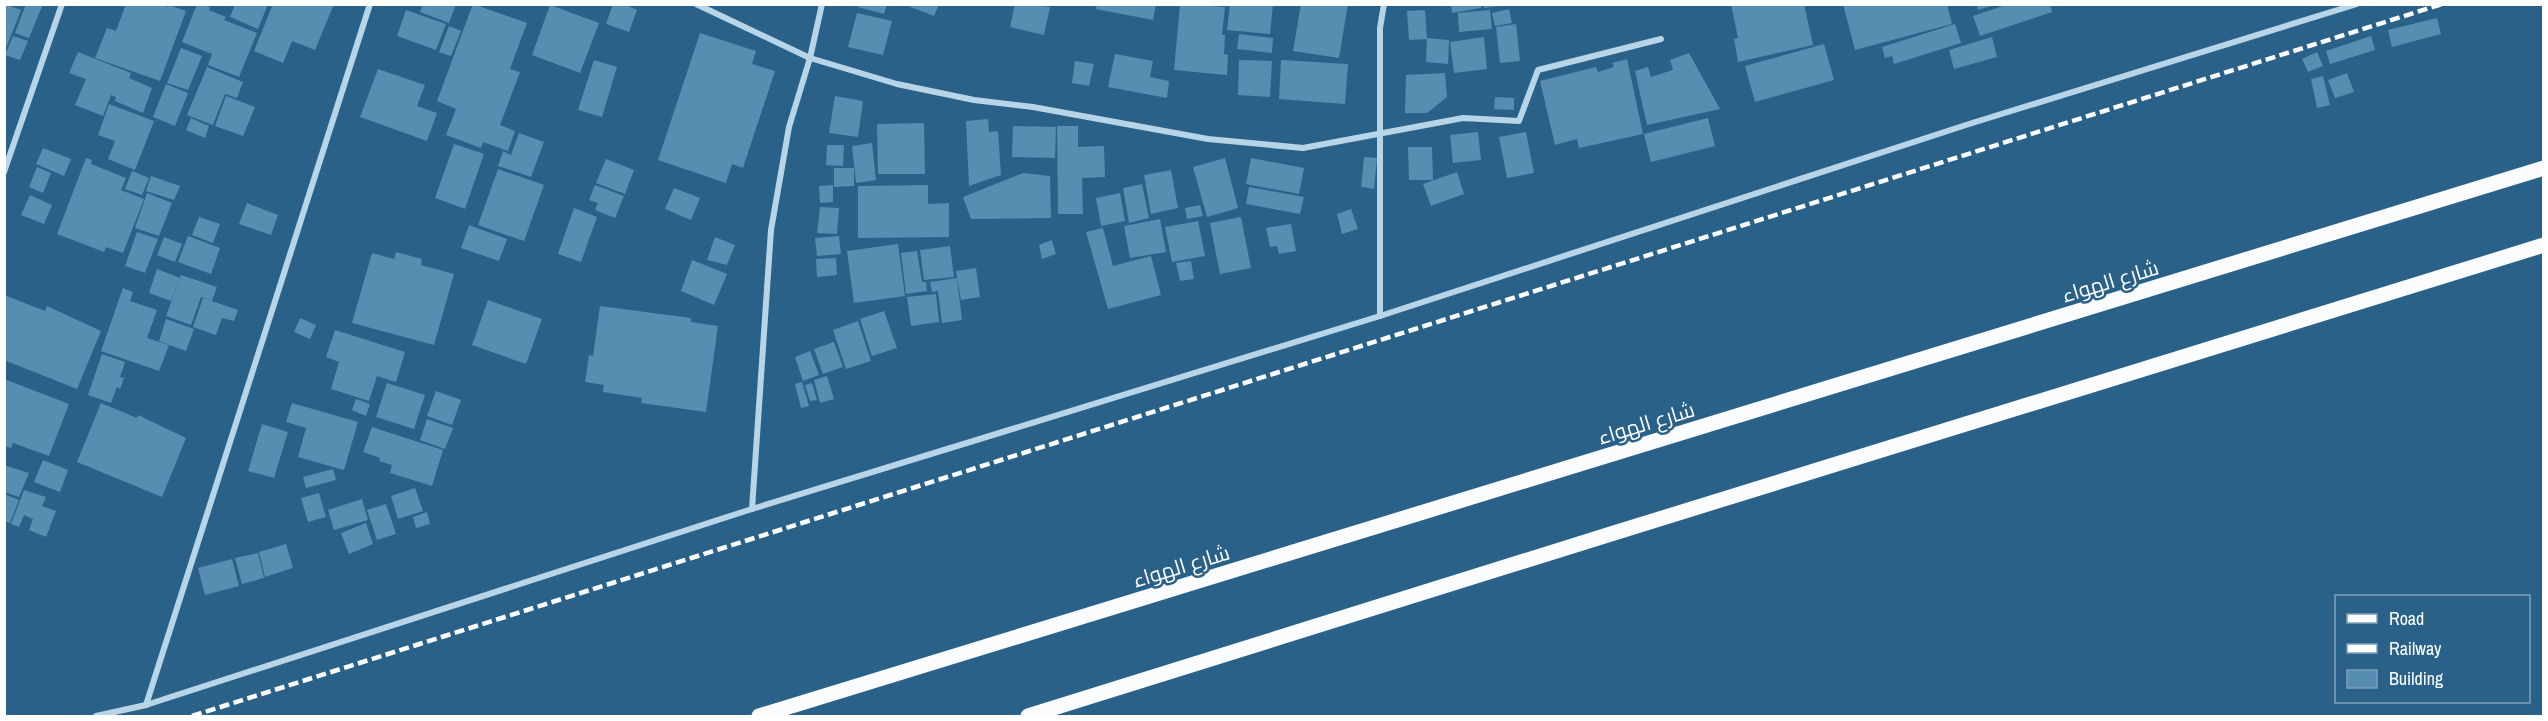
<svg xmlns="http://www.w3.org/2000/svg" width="2548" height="721" viewBox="0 0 2548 721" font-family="'Archivo Narrow',Cairo,sans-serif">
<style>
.building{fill:#568db1}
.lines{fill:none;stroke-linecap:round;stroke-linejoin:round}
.street{stroke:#b8d5e8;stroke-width:6}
.primary{stroke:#fafcfe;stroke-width:15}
.rail{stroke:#fff;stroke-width:4.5;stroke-dasharray:10 4.5;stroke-linecap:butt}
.labels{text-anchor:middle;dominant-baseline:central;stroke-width:5;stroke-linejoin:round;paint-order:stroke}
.street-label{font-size:21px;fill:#fff;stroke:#2a6188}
</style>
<rect width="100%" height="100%" fill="#2a6188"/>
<g class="building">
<path d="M 4,4 L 21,10 L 5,51 L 4,51 Z"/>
<path d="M 26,4 L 43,4 L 29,38 L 15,33 Z"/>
<path d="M 126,4 L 161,4 L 168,7 L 169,5 L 186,11 L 160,81 L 95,58 L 107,28 L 116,31 Z"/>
<path d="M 197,4 L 210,7 L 209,10 L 226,17 L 224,20 L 257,33 L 239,77 L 208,65 L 212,54 L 182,42 Z"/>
<path d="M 235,4 L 268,4 L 258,29 L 230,17 Z"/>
<path d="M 273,4 L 334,4 L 315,50 L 292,41 L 283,63 L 254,51 Z"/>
<path d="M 423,4 L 456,4 L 449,23 L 420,12 Z"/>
<path d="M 473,4 L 527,23 L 510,69 L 520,72 L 500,125 L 515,131 L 508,151 L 483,142 L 481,148 L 446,135 L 456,109 L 437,101 Z"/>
<path d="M 613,4 L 623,4 L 637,10 L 629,32 L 606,24 Z"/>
<path d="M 859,4 L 887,4 L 884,14 L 858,7 Z"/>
<path d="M 903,4 L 939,4 L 934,16 Z"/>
<path d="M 1015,4 L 1050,7 L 1044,35 L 1010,27 Z"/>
<path d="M 1097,4 L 1156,4 L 1153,20 L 1096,9 Z"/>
<path d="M 1180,4 L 1225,7 L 1222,35 L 1225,35 L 1224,54 L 1228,55 L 1227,75 L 1174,70 Z"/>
<path d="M 1230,4 L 1273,4 L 1270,34 L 1227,30 Z"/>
<path d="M 1301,4 L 1348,4 L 1339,58 L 1293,51 Z"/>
<path d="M 1451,4 L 1481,4 L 1481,8 L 1452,13 Z"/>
<path d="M 1483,4 L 1498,4 L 1498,6 L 1484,8 Z"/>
<path d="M 1731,4 L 1804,4 L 1813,45 L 1738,62 L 1734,39 L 1738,38 Z"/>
<path d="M 1843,4 L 1947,4 L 1952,24 L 1855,50 Z"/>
<path d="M 1977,4 L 1994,4 L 1994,5 L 1978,10 Z"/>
<path d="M 550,5 L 599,23 L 580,73 L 532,55 Z"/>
<path d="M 2006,5 L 2050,5 L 2052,12 L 1980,36 L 1973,16 Z"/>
<path d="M 1509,9 L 1512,23 L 1495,26 L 1492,13 Z"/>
<path d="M 406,10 L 446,24 L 436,50 L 397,36 Z"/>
<path d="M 1425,10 L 1427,39 L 1409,40 L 1407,11 Z"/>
<path d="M 1490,10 L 1492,29 L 1459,32 L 1458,13 Z"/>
<path d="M 857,13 L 892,21 L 883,55 L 848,47 Z"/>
<path d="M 2437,18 L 2441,34 L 2392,47 L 2388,30 Z"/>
<path d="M 1516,24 L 1520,61 L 1500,63 L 1496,27 Z"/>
<path d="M 1955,24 L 1961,43 L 1894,64 L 1892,56 L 1885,58 L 1882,47 Z"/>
<path d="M 449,26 L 461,31 L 451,56 L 439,52 Z"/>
<path d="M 700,33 L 756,51 L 752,64 L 775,71 L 743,168 L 732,164 L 726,183 L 658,160 Z"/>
<path d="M 1239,34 L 1273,38 L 1272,53 L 1237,49 Z"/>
<path d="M 13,36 L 28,41 L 20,60 L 5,55 Z"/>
<path d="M 2371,36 L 2375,50 L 2330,64 L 2326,51 Z"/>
<path d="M 1484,37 L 1487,69 L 1454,73 L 1450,42 Z"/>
<path d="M 1992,37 L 1997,57 L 1954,69 L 1949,50 Z"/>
<path d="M 1427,38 L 1449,40 L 1448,64 L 1426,62 Z"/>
<path d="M 1824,44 L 1834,80 L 1755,102 L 1745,66 Z"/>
<path d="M 181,48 L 202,56 L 188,90 L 167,83 Z"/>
<path d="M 78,52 L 131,73 L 129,78 L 152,88 L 143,113 L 115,101 L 116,97 L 111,95 L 103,116 L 75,105 L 86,79 L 69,73 Z"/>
<path d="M 2317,52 L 2323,66 L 2308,72 L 2302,59 Z"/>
<path d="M 1689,53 L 1720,109 L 1647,125 L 1635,71 L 1648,67 L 1651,77 L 1673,70 L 1670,60 Z"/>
<path d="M 1115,54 L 1153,61 L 1150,77 L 1169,81 L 1167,98 L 1108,87 Z"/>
<path d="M 1627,59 L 1643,134 L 1579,148 L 1577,139 L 1555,145 L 1540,81 L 1596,67 L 1598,72 L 1614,67 L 1612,63 Z"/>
<path d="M 594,60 L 617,67 L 602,117 L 578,110 Z"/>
<path d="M 1239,60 L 1272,61 L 1270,97 L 1238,95 Z"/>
<path d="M 1281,60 L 1348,64 L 1345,104 L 1279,99 Z"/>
<path d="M 1075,61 L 1094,64 L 1089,86 L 1072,83 Z"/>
<path d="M 207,67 L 243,82 L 237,98 L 225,94 L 213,125 L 187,115 Z"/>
<path d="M 378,69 L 425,85 L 417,106 L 437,113 L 427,141 L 360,117 Z"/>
<path d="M 1445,73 L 1447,97 L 1427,113 L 1405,113 L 1406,75 Z"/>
<path d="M 2347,73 L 2354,92 L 2335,98 L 2328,80 Z"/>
<path d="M 2323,76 L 2330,105 L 2317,108 L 2311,79 Z"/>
<path d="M 166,84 L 188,93 L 175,126 L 153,117 Z"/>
<path d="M 226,96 L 255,107 L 243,136 L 215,126 Z"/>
<path d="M 835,96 L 863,101 L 858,137 L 829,133 Z"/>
<path d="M 1495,97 L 1514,98 L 1514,110 L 1494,109 Z"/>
<path d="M 109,104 L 154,121 L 135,170 L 108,159 L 115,141 L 98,135 Z"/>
<path d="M 191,118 L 209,126 L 205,138 L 186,130 Z"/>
<path d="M 1708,118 L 1715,146 L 1651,162 L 1644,134 Z"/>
<path d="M 988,119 L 989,132 L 998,131 L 1001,175 L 969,186 L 966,121 Z"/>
<path d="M 924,123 L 925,174 L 878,174 L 877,124 Z"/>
<path d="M 1013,126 L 1056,127 L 1055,158 L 1012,157 Z"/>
<path d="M 1057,126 L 1078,126 L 1078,147 L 1104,146 L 1105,177 L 1082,178 L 1083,214 L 1058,214 Z"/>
<path d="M 1478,132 L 1481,160 L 1453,163 L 1450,135 Z"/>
<path d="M 1526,132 L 1534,173 L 1507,178 L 1499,137 Z"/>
<path d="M 519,133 L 544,142 L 531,177 L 498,166 L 503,151 L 511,155 Z"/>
<path d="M 872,143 L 876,180 L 856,183 L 852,146 Z"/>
<path d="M 454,144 L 484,154 L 465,209 L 435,198 Z"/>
<path d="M 827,145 L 844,145 L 843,166 L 826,165 Z"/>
<path d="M 1408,147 L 1432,147 L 1433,180 L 1409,180 Z"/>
<path d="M 43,148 L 71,159 L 64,176 L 36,164 Z"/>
<path d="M 1364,157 L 1377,158 L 1374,189 L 1361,187 Z"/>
<path d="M 86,158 L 92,160 L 91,164 L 126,178 L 121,190 L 144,199 L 123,253 L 106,247 L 104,252 L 57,234 Z"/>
<path d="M 1225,158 L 1238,208 L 1207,217 L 1193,167 Z"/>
<path d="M 1251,158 L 1304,168 L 1299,194 L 1246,184 Z"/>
<path d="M 606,159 L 634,170 L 625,194 L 596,183 Z"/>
<path d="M 37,167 L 51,173 L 43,193 L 29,187 Z"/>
<path d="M 834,168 L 854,168 L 854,186 L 834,187 Z"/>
<path d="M 498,169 L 544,185 L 524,241 L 478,225 Z"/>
<path d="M 1171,170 L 1178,208 L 1151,214 L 1144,175 Z"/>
<path d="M 132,171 L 149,178 L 142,195 L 125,189 Z"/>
<path d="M 1457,172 L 1464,194 L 1431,206 L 1423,184 Z"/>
<path d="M 1023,173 L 1050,176 L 1051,218 L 971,219 L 963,197 Z"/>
<path d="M 151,176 L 180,186 L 174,200 L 146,191 Z"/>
<path d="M 1142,184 L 1149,218 L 1129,223 L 1123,188 Z"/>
<path d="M 595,185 L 624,196 L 615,218 L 595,210 L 598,203 L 589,200 Z"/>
<path d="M 833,185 L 833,202 L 820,203 L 819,186 Z"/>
<path d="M 928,185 L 928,204 L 949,203 L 949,237 L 858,238 L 858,186 Z"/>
<path d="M 1249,187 L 1304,197 L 1300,214 L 1246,204 Z"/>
<path d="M 674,188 L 700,198 L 691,220 L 665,209 Z"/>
<path d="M 147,193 L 172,203 L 159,236 L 135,228 Z"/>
<path d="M 1120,193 L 1125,221 L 1101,226 L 1096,198 Z"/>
<path d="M 30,195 L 52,205 L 44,224 L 21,215 Z"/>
<path d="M 247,203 L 278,215 L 271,235 L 239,224 Z"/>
<path d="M 1200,205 L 1203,216 L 1187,219 L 1185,208 Z"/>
<path d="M 820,207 L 839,208 L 837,234 L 817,233 Z"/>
<path d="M 574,208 L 597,217 L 581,262 L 558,254 Z"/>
<path d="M 1351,209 L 1358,229 L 1342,234 L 1337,214 Z"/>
<path d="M 199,217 L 220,224 L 213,243 L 192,235 Z"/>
<path d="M 1241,217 L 1251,268 L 1220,274 L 1210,223 Z"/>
<path d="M 1160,219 L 1166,252 L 1130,258 L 1124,226 Z"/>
<path d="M 1198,221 L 1205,256 L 1172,262 L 1165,227 Z"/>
<path d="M 1291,224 L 1296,251 L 1279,254 L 1277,246 L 1270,247 L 1266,228 Z"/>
<path d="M 469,225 L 507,239 L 499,261 L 461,248 Z"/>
<path d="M 1103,228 L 1113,266 L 1151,256 L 1161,295 L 1108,309 L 1086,232 Z"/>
<path d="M 137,232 L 158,239 L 145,273 L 125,266 Z"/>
<path d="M 188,236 L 220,248 L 211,274 L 178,262 Z"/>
<path d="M 839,236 L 841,254 L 817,256 L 815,238 Z"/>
<path d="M 164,237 L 182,244 L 175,262 L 157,255 Z"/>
<path d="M 715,237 L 735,245 L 727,265 L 707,260 Z"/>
<path d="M 1052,240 L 1056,254 L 1042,259 L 1039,245 Z"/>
<path d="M 898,244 L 905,296 L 854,303 L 847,251 Z"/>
<path d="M 950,246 L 954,277 L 924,280 L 920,250 Z"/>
<path d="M 917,251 L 922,282 L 926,282 L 927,291 L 906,294 L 901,253 Z"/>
<path d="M 396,252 L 422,259 L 421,265 L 454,274 L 434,345 L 352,323 L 372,253 L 394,259 Z"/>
<path d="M 836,258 L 837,275 L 817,277 L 816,259 Z"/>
<path d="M 692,260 L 727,274 L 714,305 L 681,291 Z"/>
<path d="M 1191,261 L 1194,279 L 1180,281 L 1176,263 Z"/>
<path d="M 976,268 L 980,297 L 961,300 L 956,271 Z"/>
<path d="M 157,269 L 180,278 L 171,301 L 149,293 Z"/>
<path d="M 181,275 L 217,287 L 212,301 L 201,297 L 191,325 L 166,316 Z"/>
<path d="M 957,278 L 962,320 L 942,323 L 938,291 L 932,292 L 930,282 Z"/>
<path d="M 123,288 L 133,292 L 130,301 L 157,310 L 147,338 L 169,345 L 159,371 L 101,351 Z"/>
<path d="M 936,294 L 939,322 L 911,326 L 907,297 Z"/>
<path d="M 4,295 L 45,311 L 47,306 L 101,331 L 77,389 L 4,360 Z"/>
<path d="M 203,298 L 238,310 L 234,321 L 222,318 L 216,335 L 193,327 Z"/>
<path d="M 488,300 L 542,319 L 526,364 L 472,345 Z"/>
<path d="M 600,306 L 691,318 L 691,322 L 718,326 L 706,412 L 641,403 L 642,398 L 603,392 L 604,385 L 585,382 L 589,355 L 593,356 Z"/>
<path d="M 884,311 L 897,348 L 872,356 L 860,319 Z"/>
<path d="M 300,318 L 316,325 L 310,339 L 294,332 Z"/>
<path d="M 166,319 L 194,329 L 186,351 L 159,341 Z"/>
<path d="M 858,321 L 871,361 L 846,369 L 833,330 Z"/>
<path d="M 335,330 L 405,352 L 396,382 L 377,376 L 369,401 L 331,389 L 339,362 L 326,357 Z"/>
<path d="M 834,342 L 843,367 L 823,374 L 814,349 Z"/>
<path d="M 810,351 L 819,375 L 803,381 L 795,357 Z"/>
<path d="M 102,354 L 125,362 L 120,377 L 124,378 L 120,389 L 117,387 L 111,403 L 88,395 Z"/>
<path d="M 827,376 L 834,399 L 820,403 L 814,380 Z"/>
<path d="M 4,379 L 69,404 L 49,456 L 13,443 L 11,448 L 4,446 Z"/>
<path d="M 802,382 L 809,406 L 801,408 L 795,384 Z"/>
<path d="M 387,383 L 425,395 L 414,429 L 376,417 Z"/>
<path d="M 812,383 L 817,400 L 810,401 L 805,385 Z"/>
<path d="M 436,391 L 461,400 L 452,425 L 427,416 Z"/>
<path d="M 356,399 L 370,404 L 366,416 L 352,410 Z"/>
<path d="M 101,403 L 137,418 L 138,415 L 186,438 L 162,497 L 77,462 Z"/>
<path d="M 292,403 L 358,422 L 344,470 L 298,457 L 306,428 L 286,422 Z"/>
<path d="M 427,419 L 453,428 L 445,449 L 420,440 Z"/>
<path d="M 262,424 L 288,432 L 274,478 L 248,471 Z"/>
<path d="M 372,427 L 443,450 L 432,486 L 390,473 L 392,465 L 379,461 L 380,458 L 363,452 Z"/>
<path d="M 43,460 L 68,470 L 60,492 L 34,482 Z"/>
<path d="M 4,465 L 29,473 L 19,497 L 4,492 Z"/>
<path d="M 333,469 L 336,480 L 306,488 L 303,477 Z"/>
<path d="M 415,488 L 423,511 L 398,519 L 391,496 Z"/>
<path d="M 24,490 L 46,497 L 42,506 L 56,511 L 46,537 L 29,530 L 33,519 L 24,515 L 19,527 L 11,524 Z"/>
<path d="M 319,493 L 326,517 L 308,522 L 301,498 Z"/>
<path d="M 4,494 L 19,500 L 10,523 L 4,521 Z"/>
<path d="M 362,499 L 368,520 L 334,530 L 328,510 Z"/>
<path d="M 386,504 L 396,534 L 377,540 L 367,510 Z"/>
<path d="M 427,512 L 430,524 L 416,528 L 413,517 Z"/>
<path d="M 366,523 L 373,544 L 349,554 L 341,533 Z"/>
<path d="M 286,544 L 293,568 L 265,577 L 259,552 Z"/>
<path d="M 258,553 L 264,578 L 242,584 L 235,558 Z"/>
<path d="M 232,559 L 239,586 L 205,595 L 198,568 Z"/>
</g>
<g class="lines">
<g class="street">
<path d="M 696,4 L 810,58 L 897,84 L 974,100 L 1033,107 L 1208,139 L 1303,148 L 1463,118 L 1519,121 L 1538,70 L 1661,39"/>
<path d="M 4,172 L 62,4"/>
<path d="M 1380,316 L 1380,28 L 1384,4"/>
<path d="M 752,509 L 771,230 L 789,127 L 810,58 L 822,4"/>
<path d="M 146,705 L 370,4"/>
<path d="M 96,716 L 146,705 L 752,509 L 1380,316 L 1969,124 L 2357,4"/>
</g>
<g class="primary">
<path d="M 759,716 L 2544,168"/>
<path d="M 1028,716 L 1614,533 L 2544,245"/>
</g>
<path class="rail" d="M 192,716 L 2442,4"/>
</g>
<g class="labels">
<g class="street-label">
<text transform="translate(2110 281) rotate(-17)">شارع الهواء</text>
<text transform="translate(1646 423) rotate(-17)">شارع الهواء</text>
<text transform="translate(1181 566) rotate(-17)">شارع الهواء</text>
</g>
</g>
<rect width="2548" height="721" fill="none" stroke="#ffffff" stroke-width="12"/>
<rect x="2335" y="595" width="195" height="108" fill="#2a6188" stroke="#7fa0b8" stroke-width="1.5"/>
<rect x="2347" y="614" width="30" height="9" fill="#fafcfe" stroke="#7fa0b8" stroke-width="1.5"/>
<text x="2389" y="625" font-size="18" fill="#ffffff">Road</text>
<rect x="2347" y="644" width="30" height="9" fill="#ffffff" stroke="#7fa0b8" stroke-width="1.5"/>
<text x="2389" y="655" font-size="18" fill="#ffffff">Railway</text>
<rect x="2347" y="670" width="30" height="18" fill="#568db1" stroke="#7fa0b8" stroke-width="1.5"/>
<text x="2389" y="685" font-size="18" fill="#ffffff">Building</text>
</svg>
